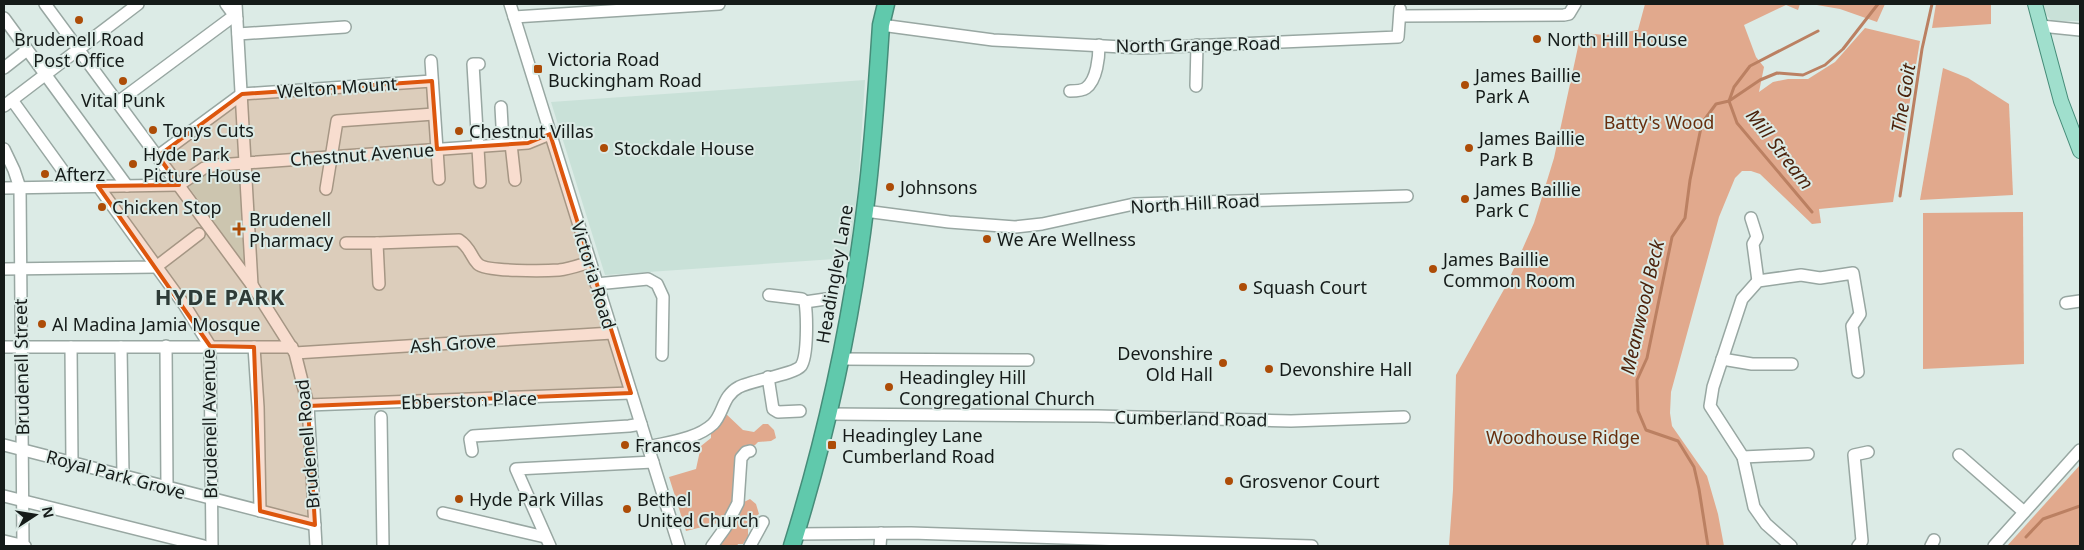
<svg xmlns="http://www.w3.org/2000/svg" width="2084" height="550" viewBox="0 0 2084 550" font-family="'Noto Sans',sans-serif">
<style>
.built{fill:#c9e1d8}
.green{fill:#e1a98d}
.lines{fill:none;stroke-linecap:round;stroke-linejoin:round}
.stream{stroke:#bb8062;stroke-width:3}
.minor-casing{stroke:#98a7a2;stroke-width:14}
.major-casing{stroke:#468c79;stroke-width:16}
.highway-casing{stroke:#468c79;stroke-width:19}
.minor{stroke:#fff;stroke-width:11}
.major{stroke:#a0dfcd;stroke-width:14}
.highway{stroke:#60c9ac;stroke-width:16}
.marked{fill:#dd560d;fill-opacity:0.2;stroke:#dd560d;stroke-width:4;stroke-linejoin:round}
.poi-dot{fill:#ad4c07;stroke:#dcebe6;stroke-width:2}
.labels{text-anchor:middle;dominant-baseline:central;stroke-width:4;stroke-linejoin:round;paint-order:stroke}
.poi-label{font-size:18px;fill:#151b19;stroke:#dcebe6;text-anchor:start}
.street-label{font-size:18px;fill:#151b19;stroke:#dcebe6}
.park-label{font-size:18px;fill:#672e0d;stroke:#dcebe6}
.water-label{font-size:19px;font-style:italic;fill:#4b230d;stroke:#dcebe6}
.district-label{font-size:22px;font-weight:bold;letter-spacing:1px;fill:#2e3b37;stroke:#dcebe6}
</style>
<rect width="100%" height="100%" fill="#dcebe6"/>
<g class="built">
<path d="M 2042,4 L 2080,4 L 2080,21 L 2052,21 L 2045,14 Z"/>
<path d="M 865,80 L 858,187 L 849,258 L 605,275 L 551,102 Z"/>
<path d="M 243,166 L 248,269 L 189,187 L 199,177 L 213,169 Z"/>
</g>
<g class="green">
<path d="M 1645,4 L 1800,4 L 1798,10 L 1786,5 L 1744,25 L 1756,57 L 1764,67 L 1759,92 L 1773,82 L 1788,79 L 1808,79 L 1835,62 L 1865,28 L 1920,41 L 1893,202 L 1819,209 L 1821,223 L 1812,224 L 1760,174 L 1751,171 L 1742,171 L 1735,178 L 1719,217 L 1671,392 L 1670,413 L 1672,426 L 1707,476 L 1718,514 L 1724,546 L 1449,546 L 1453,490 L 1456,375 L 1507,284 L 1534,223 L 1554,158 L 1581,33 L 1606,35 L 1638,30 Z"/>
<path d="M 1811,4 L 1885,4 L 1877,22 L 1840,9 Z"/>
<path d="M 1936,4 L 1991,4 L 1991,24 L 1932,28 Z"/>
<path d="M 1943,68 L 1968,78 L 2009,104 L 2013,195 L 1920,200 Z"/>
<path d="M 2023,212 L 2024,364 L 1923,369 L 1923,213 Z"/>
<path d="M 724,412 L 743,430 L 754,432 L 763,424 L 768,424 L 774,430 L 776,438 L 771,441 L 758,442 C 754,447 750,448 744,447 L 742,503 L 750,499 L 756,504 L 759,514 L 752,519 L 748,528 L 748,536 L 743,544 L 738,544 L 737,546 L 718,546 L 734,519 L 686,531 L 669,477 L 696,469 L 701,446 L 711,438 L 711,429 Z"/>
<path d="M 2080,465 L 2080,546 L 2007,546 Z"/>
</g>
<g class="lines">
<g class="stream">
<path d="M 1900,196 L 1922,49 L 1932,4"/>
<path d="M 1812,212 L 1737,123 L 1729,101 L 1734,87 L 1750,66 L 1818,31"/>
<path d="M 2026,537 L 2043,519 L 2080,506"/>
<path d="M 1708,546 L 1699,489 L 1694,467 L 1678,441 L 1646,430 L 1638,411 L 1637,380 L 1647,358 L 1672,237 L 1685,218 L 1690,180 L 1702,123 L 1716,104 L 1729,101 L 1760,80 L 1777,73 L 1803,75 L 1825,65 L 1843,49 L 1878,4"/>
</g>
<g class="minor-casing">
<g id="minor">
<path d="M 45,4 L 252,285 L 295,353 L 308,405 L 316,546"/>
<path d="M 226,4 L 237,19"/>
<path d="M 236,4 L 252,285"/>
<path d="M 510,4 L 679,546"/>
<path d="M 1400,16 L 1564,15 L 1569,14 L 1575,4"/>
<path d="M 514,17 L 719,4"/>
<path d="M 4,18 L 127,186"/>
<path d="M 881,25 L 993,40 L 1141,48 L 1398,37 L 1400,9"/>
<path d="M 2041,26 L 2080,30"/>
<path d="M 238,34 L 345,27"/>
<path d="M 431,61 L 439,179"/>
<path d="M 479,64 L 473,64 L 480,182"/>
<path d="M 4,68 L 27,50"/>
<path d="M 1196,86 L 1197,45"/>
<path d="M 1070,91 C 1075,91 1082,91 1086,88 C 1097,80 1099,57 1099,45"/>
<path d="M 12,100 L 74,186"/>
<path d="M 118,102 L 235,15"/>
<path d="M 4,106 L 138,4"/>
<path d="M 501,107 L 503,144"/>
<path d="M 511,144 L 515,180"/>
<path d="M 4,149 L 14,170 L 20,188 L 23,546"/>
<path d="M 158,156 L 242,94 L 432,81"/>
<path d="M 179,185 L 204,168 L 217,165 L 528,143 L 550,134"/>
<path d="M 98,186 L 185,306 L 210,346 L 212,546"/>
<path d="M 4,188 L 179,185"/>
<path d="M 326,189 L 337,121 L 434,114"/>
<path d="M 865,211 L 949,222 L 1015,227 L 1042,224 L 1134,204 L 1407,196"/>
<path d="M 1751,218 L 1757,237 L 1753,244 L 1758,281"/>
<path d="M 346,243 L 377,243 L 459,240 C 471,248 470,256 478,264 C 486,272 546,271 559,270 C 569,269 580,265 590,262"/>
<path d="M 377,243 L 379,284"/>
<path d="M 4,269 L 156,267 L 199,234"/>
<path d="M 596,284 L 648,279 L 657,284 L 663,297 L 662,355"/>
<path d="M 805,302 L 826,299"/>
<path d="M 2066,303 L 2080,301"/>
<path d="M 166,346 L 167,487"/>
<path d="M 4,347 L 292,347"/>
<path d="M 71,347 L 72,462"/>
<path d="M 121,347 L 123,475"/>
<path d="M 254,347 L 258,407 L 260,511"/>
<path d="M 295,353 L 612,333"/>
<path d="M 840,359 L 1028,360"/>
<path d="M 1722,359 L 1752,364 L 1792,364"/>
<path d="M 768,377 L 773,409 L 778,412 L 800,411"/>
<path d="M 308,405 L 631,393"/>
<path d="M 828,414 L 1098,416 L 1291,421 L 1404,417"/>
<path d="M 381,417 L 383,546"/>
<path d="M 4,445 L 315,525"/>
<path d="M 648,447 C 669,442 697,439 713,424 C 724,413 722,396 739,387 C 753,380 795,374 801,366 C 808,356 807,315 805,302 L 802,299 L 769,295"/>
<path d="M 472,451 L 470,439 L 473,436 L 629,426 L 641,424"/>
<path d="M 1959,455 L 2024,512"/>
<path d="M 1743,457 L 1808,454"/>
<path d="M 4,496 L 204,546"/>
<path d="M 443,513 L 545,537"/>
<path d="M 796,534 L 911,533 L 1312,546"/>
<path d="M 4,541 L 25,546"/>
<path d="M 550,546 L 516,469 L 653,462"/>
<path d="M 712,546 L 725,528 L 738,503 L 741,458 L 746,452 L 750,451"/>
<path d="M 750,546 L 763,522"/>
<path d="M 880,546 L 881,533"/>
<path d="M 1791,546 L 1766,524 L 1754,507 L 1743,457 L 1710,406 L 1713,387 L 1742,299 L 1758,281 L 1801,275 L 1820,278 L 1853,273 L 1860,314 L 1852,326 L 1858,372"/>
<path d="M 1858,546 L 1862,541 L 1854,455 L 1868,452"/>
<path d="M 1931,546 L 1934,540"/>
<path d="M 1994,546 L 2080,450"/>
</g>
</g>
<g class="major-casing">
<path id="major" d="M 2035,4 L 2061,101 L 2080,151"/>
</g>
<g class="highway-casing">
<path id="highway" d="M 792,546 C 826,437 851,323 865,210 C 873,149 877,87 881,25 L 886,4"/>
</g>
<use href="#minor" class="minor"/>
<use href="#major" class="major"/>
<use href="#highway" class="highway"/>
</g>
<path class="marked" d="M 432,81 L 437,149 L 528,143 L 550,134 L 631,393 L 308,406 L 315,525 L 260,511 L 254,347 L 210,346 L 98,186 L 179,185 L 158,156 L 242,94 Z"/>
<g class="poi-dot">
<circle cx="79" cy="20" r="5"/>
<circle cx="1537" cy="39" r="5"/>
<rect x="533" y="64" width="10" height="10" rx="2.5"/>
<circle cx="123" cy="81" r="5"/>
<circle cx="1465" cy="85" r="5"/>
<circle cx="153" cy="130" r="5"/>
<circle cx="459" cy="131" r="5"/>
<circle cx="604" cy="148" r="5"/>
<circle cx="1469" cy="148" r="5"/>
<circle cx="133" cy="164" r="5"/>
<circle cx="45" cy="174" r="5"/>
<circle cx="890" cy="187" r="5"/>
<circle cx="1465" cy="199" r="5"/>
<circle cx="102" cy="207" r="5"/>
<path d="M236.5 221.5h5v5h5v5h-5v5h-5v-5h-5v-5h5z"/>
<circle cx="987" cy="239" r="5"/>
<circle cx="1433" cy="269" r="5"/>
<circle cx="1243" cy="287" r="5"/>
<circle cx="42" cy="324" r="5"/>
<circle cx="1223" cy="363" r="5"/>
<circle cx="1269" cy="369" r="5"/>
<circle cx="889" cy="387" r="5"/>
<circle cx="625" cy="445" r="5"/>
<rect x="827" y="440" width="10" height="10" rx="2.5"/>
<circle cx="1229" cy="481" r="5"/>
<circle cx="459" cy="499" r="5"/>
<circle cx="627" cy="509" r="5"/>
</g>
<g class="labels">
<g class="poi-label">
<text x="79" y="39" text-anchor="middle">Brudenell Road<tspan x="79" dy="21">Post Office</tspan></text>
<text x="1547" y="39">North Hill House</text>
<text x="548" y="59">Victoria Road<tspan x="548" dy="21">Buckingham Road</tspan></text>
<text x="1475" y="75">James Baillie<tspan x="1475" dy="21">Park A</tspan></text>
<text x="123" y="100" text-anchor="middle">Vital Punk</text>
<text x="163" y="130">Tonys Cuts</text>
<text x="469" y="131">Chestnut Villas</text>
<text x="1479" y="138">James Baillie<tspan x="1479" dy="21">Park B</tspan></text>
<text x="614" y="148">Stockdale House</text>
<text x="143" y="154">Hyde Park<tspan x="143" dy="21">Picture House</tspan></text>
<text x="55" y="174">Afterz</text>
<text x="900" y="187">Johnsons</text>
<text x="1475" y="189">James Baillie<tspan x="1475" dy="21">Park C</tspan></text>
<text x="112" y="207">Chicken Stop</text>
<text x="249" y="219">Brudenell<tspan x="249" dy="21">Pharmacy</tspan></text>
<text x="997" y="239">We Are Wellness</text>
<text x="1443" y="259">James Baillie<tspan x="1443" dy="21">Common Room</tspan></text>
<text x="1253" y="287">Squash Court</text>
<text x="52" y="324">Al Madina Jamia Mosque</text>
<text x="1213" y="353" text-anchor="end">Devonshire<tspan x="1213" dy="21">Old Hall</tspan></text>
<text x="1279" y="369">Devonshire Hall</text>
<text x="899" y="377">Headingley Hill<tspan x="899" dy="21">Congregational Church</tspan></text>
<text x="842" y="435">Headingley Lane<tspan x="842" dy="21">Cumberland Road</tspan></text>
<text x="635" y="445">Francos</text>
<text x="1239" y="481">Grosvenor Court</text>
<text x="469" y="499">Hyde Park Villas</text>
<text x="637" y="499">Bethel<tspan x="637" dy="21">United Church</tspan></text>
</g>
<g class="street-label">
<text transform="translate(1198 44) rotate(-1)">North Grange Road</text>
<text transform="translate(337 87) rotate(-4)">Welton Mount</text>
<text transform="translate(362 154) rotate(-4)">Chestnut Avenue</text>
<text transform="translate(1195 203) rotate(-3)">North Hill Road</text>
<text transform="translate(834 274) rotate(-80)">Headingley Lane</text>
<text transform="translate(594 275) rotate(73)">Victoria Road</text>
<text transform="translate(453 343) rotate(-4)">Ash Grove</text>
<text transform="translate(21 367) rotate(-91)">Brudenell Street</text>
<text transform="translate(469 400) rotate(-2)">Ebberston Place</text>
<text transform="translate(1191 418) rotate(1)">Cumberland Road</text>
<text transform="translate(209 424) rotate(-91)">Brudenell Avenue</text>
<text transform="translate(307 444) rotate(-95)">Brudenell Road</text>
<text transform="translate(116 474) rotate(15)">Royal Park Grove</text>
</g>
<g class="park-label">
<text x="1659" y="122">Batty's Wood</text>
<text x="1563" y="437">Woodhouse Ridge</text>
</g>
<g class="water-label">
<text transform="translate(1903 98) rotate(-81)">The Goit</text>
<text transform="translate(1780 149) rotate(52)">Mill Stream</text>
<text transform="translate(1642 307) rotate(-77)">Meanwood Beck</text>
</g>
<g class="district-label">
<text x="220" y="296">HYDE PARK</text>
</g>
</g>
<rect width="2084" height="550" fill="none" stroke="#151b19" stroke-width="10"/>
<g transform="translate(35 515) rotate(78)" stroke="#dcebe6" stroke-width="4" paint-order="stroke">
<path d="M0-4L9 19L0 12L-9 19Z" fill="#151b19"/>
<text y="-8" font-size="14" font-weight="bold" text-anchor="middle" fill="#151b19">N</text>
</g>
</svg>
